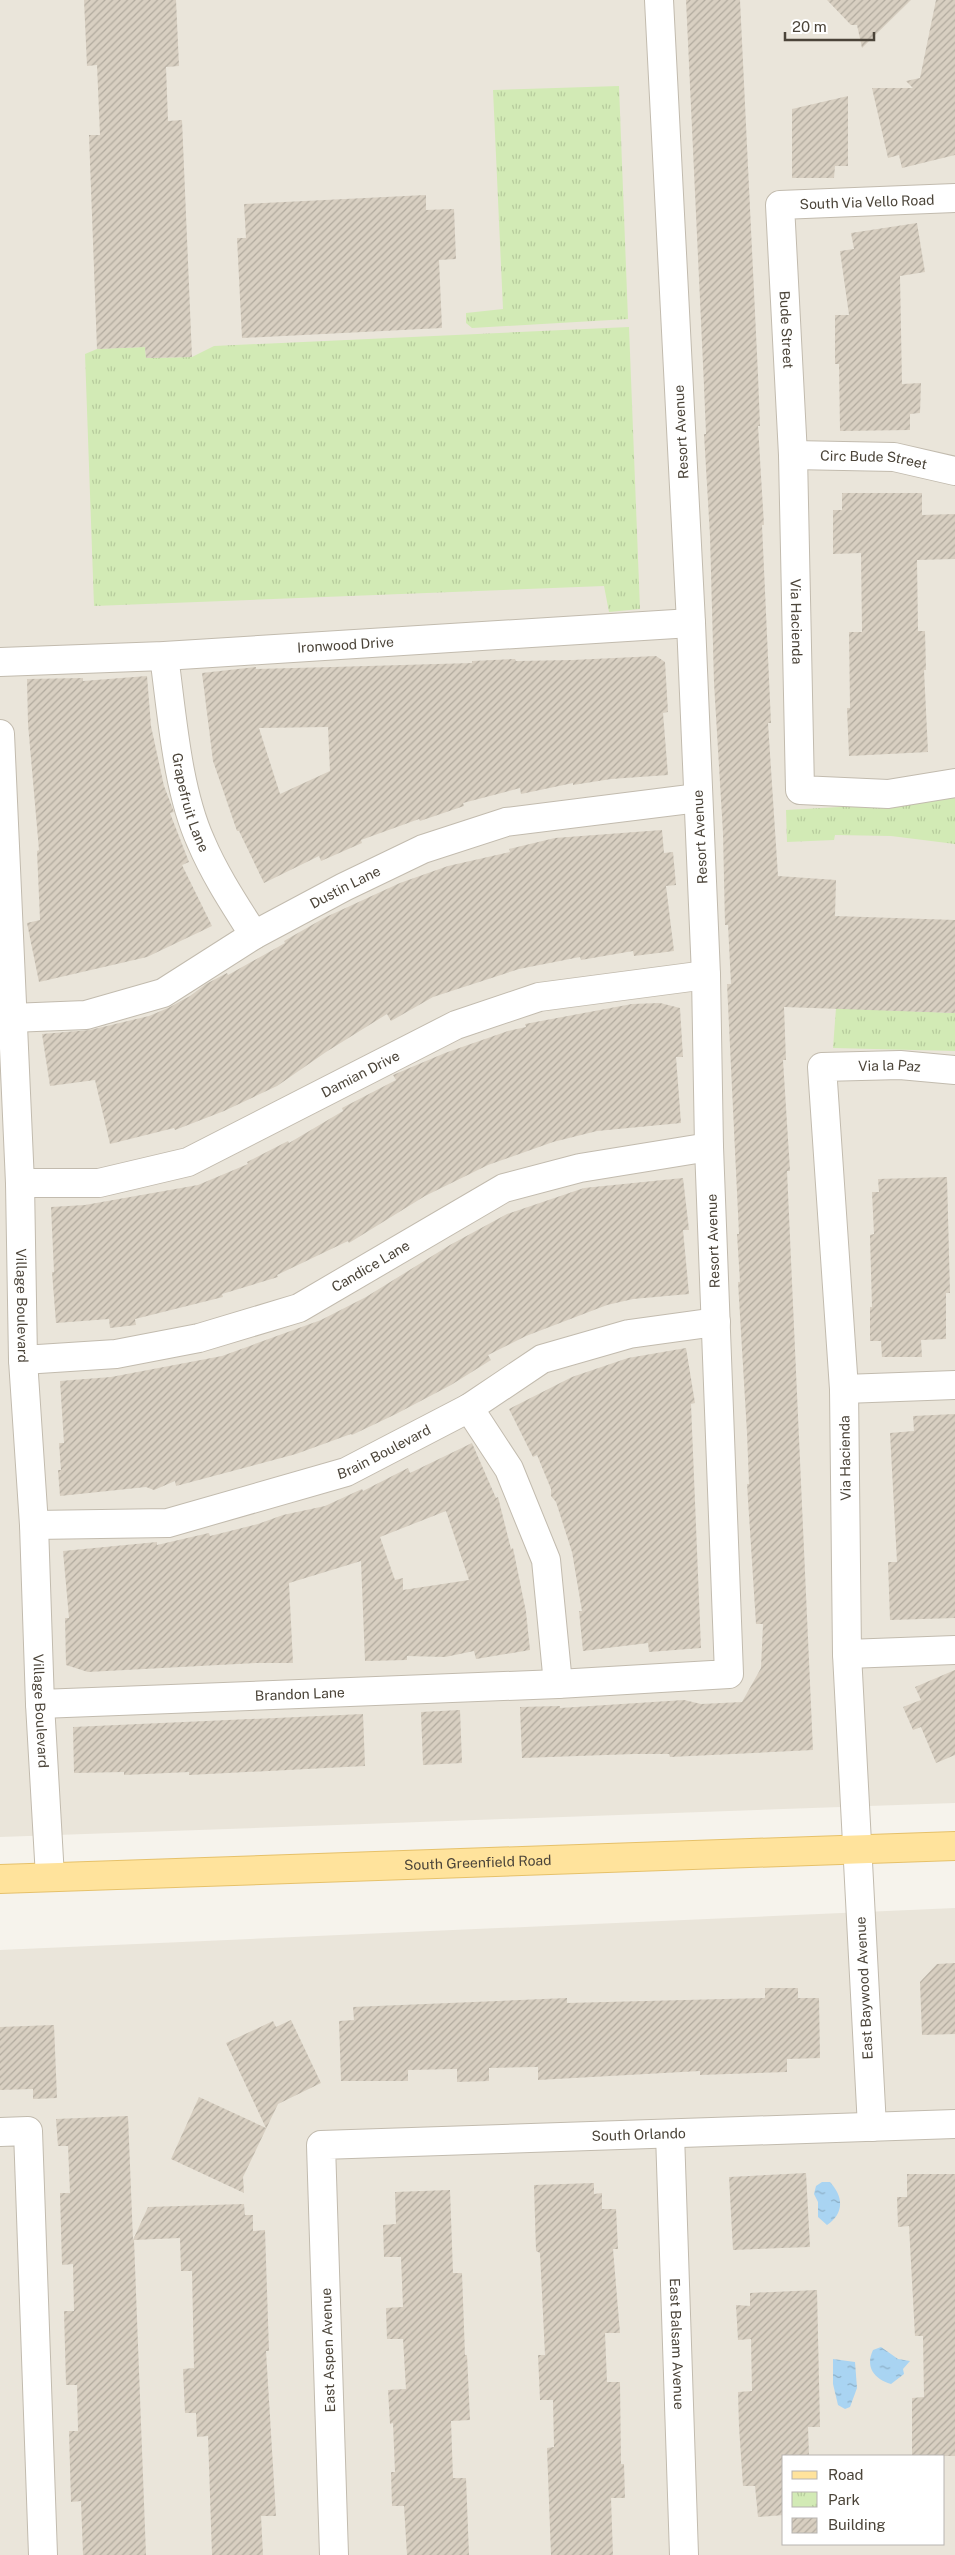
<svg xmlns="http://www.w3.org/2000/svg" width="955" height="2555" viewBox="0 0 955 2555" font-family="'Public Sans',sans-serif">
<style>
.residential{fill:#eae5da;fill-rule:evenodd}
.park{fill:url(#park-tufts)}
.water{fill:url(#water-ripples)}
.building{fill:url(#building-hatch);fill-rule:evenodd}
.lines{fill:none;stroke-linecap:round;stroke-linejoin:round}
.minor-casing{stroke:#c2bbae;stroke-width:30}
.major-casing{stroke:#e6c16a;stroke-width:30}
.minor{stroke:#fff;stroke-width:28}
.major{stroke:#ffe39c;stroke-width:28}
.labels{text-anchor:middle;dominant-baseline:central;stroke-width:5;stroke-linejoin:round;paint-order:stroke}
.street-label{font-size:14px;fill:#4b4439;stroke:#fff}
</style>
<defs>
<pattern id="park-tufts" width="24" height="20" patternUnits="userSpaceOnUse" patternTransform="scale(1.25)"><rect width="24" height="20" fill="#d2eab5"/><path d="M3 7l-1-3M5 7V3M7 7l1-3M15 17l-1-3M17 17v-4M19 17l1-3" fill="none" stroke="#b6ca9c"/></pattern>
<pattern id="water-ripples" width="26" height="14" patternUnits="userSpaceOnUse" patternTransform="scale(1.25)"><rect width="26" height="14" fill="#a9d4f2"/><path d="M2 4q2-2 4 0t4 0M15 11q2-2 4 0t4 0" fill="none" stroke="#8caec5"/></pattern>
<pattern id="building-hatch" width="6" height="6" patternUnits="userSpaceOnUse" patternTransform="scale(1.25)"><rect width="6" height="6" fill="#d8cfc1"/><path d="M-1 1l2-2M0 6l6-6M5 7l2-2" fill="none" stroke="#b1aa9e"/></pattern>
</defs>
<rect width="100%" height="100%" fill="#f6f3ec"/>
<g class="residential">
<path d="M 0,0 L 955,0 L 955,1803 L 0,1837 Z"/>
<path d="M 955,1908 L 955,2555 L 0,2555 L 0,1950 ZM 784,2456 L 944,2456 L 944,2544 L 784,2544 Z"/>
</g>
<g class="park">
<path d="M 619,86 L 628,319 L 472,328 L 466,323 L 466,313 L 503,309 L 493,90 Z"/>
<path d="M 629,327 L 640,609 L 609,612 L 604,586 L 94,606 L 85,354 L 97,349 L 145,347 L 146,358 L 192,357 L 214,346 Z"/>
<path d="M 955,795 L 955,844 L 891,836 L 835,835 L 834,840 L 787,842 L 786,810 L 893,804 Z"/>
<path d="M 836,1008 L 955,1013 L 955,1051 L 833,1048 Z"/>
</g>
<g class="water">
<path d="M 822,2182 L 830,2182 C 843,2196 845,2213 827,2225 L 818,2217 L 818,2202 L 814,2194 L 816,2186 Z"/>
<path d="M 881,2347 L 898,2359 L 910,2361 L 903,2369 L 904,2374 L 891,2384 C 874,2379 865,2367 873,2350 Z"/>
<path d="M 833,2359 L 855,2362 L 857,2388 L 850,2407 L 845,2409 L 838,2405 L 833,2384 Z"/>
</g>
<g class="building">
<path d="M 84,0 L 176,0 L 179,66 L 166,67 L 168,121 L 182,120 L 192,357 L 146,358 L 145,347 L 97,349 L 89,135 L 100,135 L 97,65 L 87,66 Z"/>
<path d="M 686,0 L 740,0 L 758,375 L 760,426 L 758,426 L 764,525 L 762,525 L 771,723 L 768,723 L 778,876 L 836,880 L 835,916 L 955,920 L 955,1013 L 784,1007 L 786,1060 L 783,1060 L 790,1171 L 787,1171 L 813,1750 L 670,1757 L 669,1754 L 634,1754 L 522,1758 L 520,1707 L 560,1706 L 560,1708 L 684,1700 L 701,1704 L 742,1702 L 761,1668 L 763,1624 L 756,1624 L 747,1484 L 749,1484 L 747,1433 L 738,1282 L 740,1282 L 737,1234 L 739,1234 L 727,984 L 731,984 L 728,925 L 725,925 L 723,833 L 714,683 L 710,536 L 704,434 L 706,434 L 704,386 Z"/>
<path d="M 827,0 L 911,0 L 862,48 L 857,25 L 851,25 Z"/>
<path d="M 936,0 L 955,0 L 955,155 L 902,168 L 899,155 L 888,158 L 872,88 L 913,88 L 906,81 L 920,78 Z"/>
<path d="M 848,96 L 848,166 L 835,166 L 834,178 L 792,178 L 792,109 Z"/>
<path d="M 426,195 L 426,210 L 454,209 L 456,259 L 439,260 L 442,328 L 242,338 L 237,238 L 246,238 L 244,204 Z"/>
<path d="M 917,223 L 925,272 L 900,276 L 902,384 L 921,383 L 920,413 L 910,414 L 910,430 L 840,431 L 839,364 L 835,364 L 835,315 L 849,315 L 840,251 L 854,249 L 851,233 Z"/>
<path d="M 842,493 L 922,493 L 922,515 L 955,514 L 955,559 L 917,560 L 918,631 L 925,631 L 926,670 L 924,670 L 928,752 L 849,756 L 847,708 L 850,708 L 849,632 L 862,632 L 861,553 L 833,554 L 833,510 L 842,510 Z"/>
<path d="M 656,656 L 665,662 L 668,712 L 663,713 L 668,775 L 611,779 L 573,785 L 573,783 L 521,794 L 520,788 L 463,803 L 464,806 L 420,821 L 419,819 L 361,840 L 362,843 L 321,861 L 319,856 L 264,883 L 239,831 L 237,831 L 213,761 L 202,673 L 256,667 L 256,669 L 333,667 L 472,663 L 472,661 L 515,659 L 516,661 L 573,660 ZM 328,727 L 330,771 L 280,794 L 259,728 Z"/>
<path d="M 147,676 L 151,726 L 164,786 L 174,812 L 170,813 L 189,862 L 182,865 L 212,926 L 147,957 L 39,982 L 27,923 L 40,920 L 37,851 L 39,850 L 28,724 L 27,679 L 83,678 L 83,681 Z"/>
<path d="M 662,830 L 664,853 L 673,852 L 676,885 L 666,886 L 674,951 L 634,956 L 633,951 L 581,960 L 580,957 L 519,969 L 433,997 L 391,1021 L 387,1014 L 326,1052 L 277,1086 L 224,1111 L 175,1130 L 174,1128 L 110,1144 L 95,1080 L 50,1086 L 42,1034 L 90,1030 L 149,1016 L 168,1008 L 190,996 L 206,984 L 227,973 L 228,975 L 285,943 L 284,941 L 326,917 L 400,883 L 448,866 L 510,852 L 509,849 L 555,838 Z"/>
<path d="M 660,1003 L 680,1008 L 683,1057 L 676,1057 L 681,1123 L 597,1131 L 553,1142 L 488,1165 L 425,1196 L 349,1243 L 348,1241 L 277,1275 L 278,1277 L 222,1294 L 223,1297 L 135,1319 L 136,1325 L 110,1328 L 109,1319 L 56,1323 L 52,1272 L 54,1272 L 51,1207 L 85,1205 L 198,1185 L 248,1164 L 247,1162 L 288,1141 L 289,1143 L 343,1111 L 342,1108 L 396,1080 L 393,1075 L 445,1053 L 508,1031 L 526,1027 L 525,1024 L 632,1004 Z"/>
<path d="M 947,1177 L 950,1293 L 946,1293 L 946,1339 L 921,1340 L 922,1357 L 882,1357 L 881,1341 L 870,1341 L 870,1307 L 872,1307 L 870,1235 L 874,1234 L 872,1192 L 879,1192 L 878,1179 Z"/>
<path d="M 683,1178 L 689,1230 L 683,1230 L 689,1294 L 633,1299 L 607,1305 L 526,1336 L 488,1355 L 491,1360 L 451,1385 L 396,1414 L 352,1435 L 351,1434 L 296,1454 L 176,1486 L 175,1481 L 154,1490 L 146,1487 L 60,1496 L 58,1470 L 61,1470 L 59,1443 L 64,1443 L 60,1381 L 111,1377 L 222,1356 L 321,1320 L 366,1297 L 450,1245 L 507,1214 L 584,1188 Z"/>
<path d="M 686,1348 L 695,1403 L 691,1404 L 701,1648 L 649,1652 L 648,1643 L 583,1651 L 579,1611 L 582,1611 L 572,1552 L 556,1502 L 551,1496 L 551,1489 L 537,1455 L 533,1457 L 509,1409 L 572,1377 L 628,1358 Z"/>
<path d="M 955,1414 L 955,1618 L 890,1620 L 888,1562 L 897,1562 L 890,1433 L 914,1431 L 913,1416 Z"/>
<path d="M 472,1443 L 496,1498 L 498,1497 L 511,1549 L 513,1548 L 526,1612 L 530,1650 L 476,1659 L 474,1651 L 445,1657 L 407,1656 L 407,1660 L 365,1661 L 361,1561 L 289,1583 L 293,1663 L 256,1663 L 88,1672 L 66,1665 L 65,1618 L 69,1618 L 63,1551 L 157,1542 L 157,1545 L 209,1533 L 210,1536 L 258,1524 L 283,1515 L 325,1506 L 362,1489 L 363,1491 L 408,1468 L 410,1473 ZM 446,1511 L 469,1580 L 403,1590 L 403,1578 L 395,1580 L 380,1537 Z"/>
<path d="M 955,1670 L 955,1755 L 936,1763 L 921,1727 L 913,1730 L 903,1707 L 921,1700 L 915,1687 Z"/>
<path d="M 460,1710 L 462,1763 L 423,1765 L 421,1712 Z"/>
<path d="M 363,1714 L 365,1766 L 189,1775 L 189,1772 L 124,1775 L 124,1772 L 74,1773 L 73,1727 Z"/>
<path d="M 955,1963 L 955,2034 L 922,2035 L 920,1982 L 937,1964 Z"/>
<path d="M 765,1988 L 798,1988 L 798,1998 L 819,1998 L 820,2058 L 787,2059 L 787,2072 L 700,2075 L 700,2071 L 538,2080 L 538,2067 L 489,2068 L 489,2081 L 457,2082 L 457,2069 L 408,2070 L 408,2081 L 341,2081 L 339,2021 L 354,2020 L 353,2007 L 567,1998 L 567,2003 L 765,1998 Z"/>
<path d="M 291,2020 L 321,2083 L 278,2104 L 243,2177 L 244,2193 L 171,2159 L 199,2097 L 266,2128 L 226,2043 L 273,2021 L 276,2027 Z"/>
<path d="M 54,2025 L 57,2098 L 33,2099 L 33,2089 L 0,2090 L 0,2027 Z"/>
<path d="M 128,2116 L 133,2240 L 148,2207 L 244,2204 L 245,2215 L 253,2215 L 253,2231 L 265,2230 L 269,2351 L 266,2351 L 276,2516 L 261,2516 L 263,2555 L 212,2555 L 208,2436 L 197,2437 L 196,2413 L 185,2413 L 183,2369 L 194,2368 L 192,2271 L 181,2271 L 180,2238 L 134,2240 L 146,2555 L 83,2555 L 81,2501 L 71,2502 L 69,2431 L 78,2431 L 77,2385 L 66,2385 L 64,2311 L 74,2311 L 73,2264 L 62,2265 L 60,2193 L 70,2193 L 68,2146 L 58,2146 L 56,2119 Z"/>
<path d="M 806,2173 L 810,2247 L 733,2250 L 729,2177 Z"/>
<path d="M 907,2174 L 955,2174 L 955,2456 L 912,2456 L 912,2398 L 924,2397 L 923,2336 L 915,2336 L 909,2226 L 898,2227 L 897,2197 L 907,2197 Z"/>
<path d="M 594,2183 L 594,2194 L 602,2193 L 602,2209 L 616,2209 L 618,2249 L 613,2249 L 620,2333 L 605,2333 L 607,2382 L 620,2382 L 621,2464 L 624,2464 L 625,2498 L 611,2498 L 613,2555 L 551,2555 L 547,2448 L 554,2447 L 553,2400 L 540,2400 L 538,2355 L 545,2355 L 540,2253 L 536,2251 L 534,2185 Z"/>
<path d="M 450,2190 L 453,2273 L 462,2273 L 465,2355 L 467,2355 L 470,2420 L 451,2421 L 453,2478 L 466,2478 L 469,2555 L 407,2555 L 404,2506 L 392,2506 L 391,2472 L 395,2472 L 393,2423 L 390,2424 L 388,2390 L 406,2389 L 403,2339 L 387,2339 L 386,2308 L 403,2307 L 401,2257 L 384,2257 L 383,2225 L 396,2224 L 395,2192 Z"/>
<path d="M 817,2290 L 820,2427 L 808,2427 L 809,2456 L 784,2456 L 784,2515 L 758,2517 L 755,2486 L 743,2486 L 739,2427 L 738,2392 L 752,2391 L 751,2339 L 738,2340 L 736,2305 L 750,2306 L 750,2293 Z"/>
</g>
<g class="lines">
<g class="minor-casing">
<g id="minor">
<path id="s1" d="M 955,198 L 780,205 L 793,455 L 800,790 L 888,794 L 955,783"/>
<path id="s2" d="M 793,455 L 894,457 L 955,471"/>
<path id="s3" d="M 164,656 C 172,714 177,789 201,842 C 215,875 235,905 254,935"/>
<path id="s4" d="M 0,662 L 164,656 L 691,623"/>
<path id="s5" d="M 0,734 L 20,1183 L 23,1360 L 34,1525 L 40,1704 L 50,1877"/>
<path id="s6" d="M 11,1018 L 86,1015 L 163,993 L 254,935 L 344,887 L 423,849 L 506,822 L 698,798"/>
<path id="s7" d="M 20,1183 L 99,1183 L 188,1162 L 456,1025 L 539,997 L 706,975"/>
<path id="s8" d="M 23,1360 L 116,1354 L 199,1338 L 299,1308 L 504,1188 L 580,1168 L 709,1147"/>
<path d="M 844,1389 L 955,1385"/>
<path d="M 469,1408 L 509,1469 L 546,1560 L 558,1684"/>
<path id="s9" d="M 34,1525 L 168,1523 L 346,1472 L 469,1408 L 542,1359 L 629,1334 L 716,1322"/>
<path d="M 847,1654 L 955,1650"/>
<path id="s10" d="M 40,1704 L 558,1684 L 729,1674 L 709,1147 L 706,975 L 691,623 L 659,0"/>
<path id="s11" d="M 872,2127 L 847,1654 L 844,1389 L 822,1067 L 900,1065 L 955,1070"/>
<path d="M 0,2132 L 28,2131 L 43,2555"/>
<path id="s12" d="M 670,2134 L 684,2555"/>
<path id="s13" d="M 334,2555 L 321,2145 L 955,2124"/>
</g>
</g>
<g class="major-casing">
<g id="major">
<path id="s14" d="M 0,1879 L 955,1846"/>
</g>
</g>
<use href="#minor" class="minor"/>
<use href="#major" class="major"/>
</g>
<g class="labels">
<g class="street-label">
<text transform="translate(867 202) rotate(-2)">South Via Vello Road</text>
<text stroke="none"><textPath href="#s1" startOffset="300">Bude Street</textPath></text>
<text transform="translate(681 432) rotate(-93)">Resort Avenue</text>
<text stroke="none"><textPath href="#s2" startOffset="81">Circ Bude Street</textPath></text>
<text stroke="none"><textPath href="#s1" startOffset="592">Via Hacienda</textPath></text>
<text stroke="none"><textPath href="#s4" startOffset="346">Ironwood Drive</textPath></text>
<text stroke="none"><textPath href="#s3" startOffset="149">Grapefruit Lane</textPath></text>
<text transform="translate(700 837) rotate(-93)">Resort Avenue</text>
<text stroke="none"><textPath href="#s6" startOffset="366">Dustin Lane</textPath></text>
<text stroke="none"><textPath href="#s11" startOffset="1129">Via la Paz</textPath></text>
<text stroke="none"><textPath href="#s7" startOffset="364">Damian Drive</textPath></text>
<text transform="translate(713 1241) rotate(-92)">Resort Avenue</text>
<text stroke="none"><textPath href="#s8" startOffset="365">Candice Lane</textPath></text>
<text stroke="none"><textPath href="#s5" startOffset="572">Village Boulevard</textPath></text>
<text stroke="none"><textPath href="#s9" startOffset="362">Brain Boulevard</textPath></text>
<text transform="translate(845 1458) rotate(-91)">Via Hacienda</text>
<text stroke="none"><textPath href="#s10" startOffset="260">Brandon Lane</textPath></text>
<text stroke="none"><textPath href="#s5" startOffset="978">Village Boulevard</textPath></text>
<text stroke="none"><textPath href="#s14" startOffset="478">South Greenfield Road</textPath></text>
<text transform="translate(864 1988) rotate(-93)">East Baywood Avenue</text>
<text stroke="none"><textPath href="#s13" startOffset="728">South Orlando</textPath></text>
<text stroke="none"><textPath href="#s12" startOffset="210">East Balsam Avenue</textPath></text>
<text transform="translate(328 2350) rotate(-92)">East Aspen Avenue</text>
</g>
</g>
<rect x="782" y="2455" width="162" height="90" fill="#ffffff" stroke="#b7b4b0"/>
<rect x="792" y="2471" width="25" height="8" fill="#ffe39c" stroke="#b7b4b0"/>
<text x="828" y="2480" font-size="15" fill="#4b4439">Road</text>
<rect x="792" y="2492" width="25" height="15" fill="url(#park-tufts)" stroke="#b7b4b0"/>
<text x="828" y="2505" font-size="15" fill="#4b4439">Park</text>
<rect x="792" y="2518" width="25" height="15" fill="url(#building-hatch)" stroke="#b7b4b0"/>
<text x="828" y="2530" font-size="15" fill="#4b4439">Building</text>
<path d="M785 32v8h89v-8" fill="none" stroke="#4b4439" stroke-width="2.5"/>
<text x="792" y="32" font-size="15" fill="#4b4439" stroke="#ffffff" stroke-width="4" paint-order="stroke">20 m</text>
</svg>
